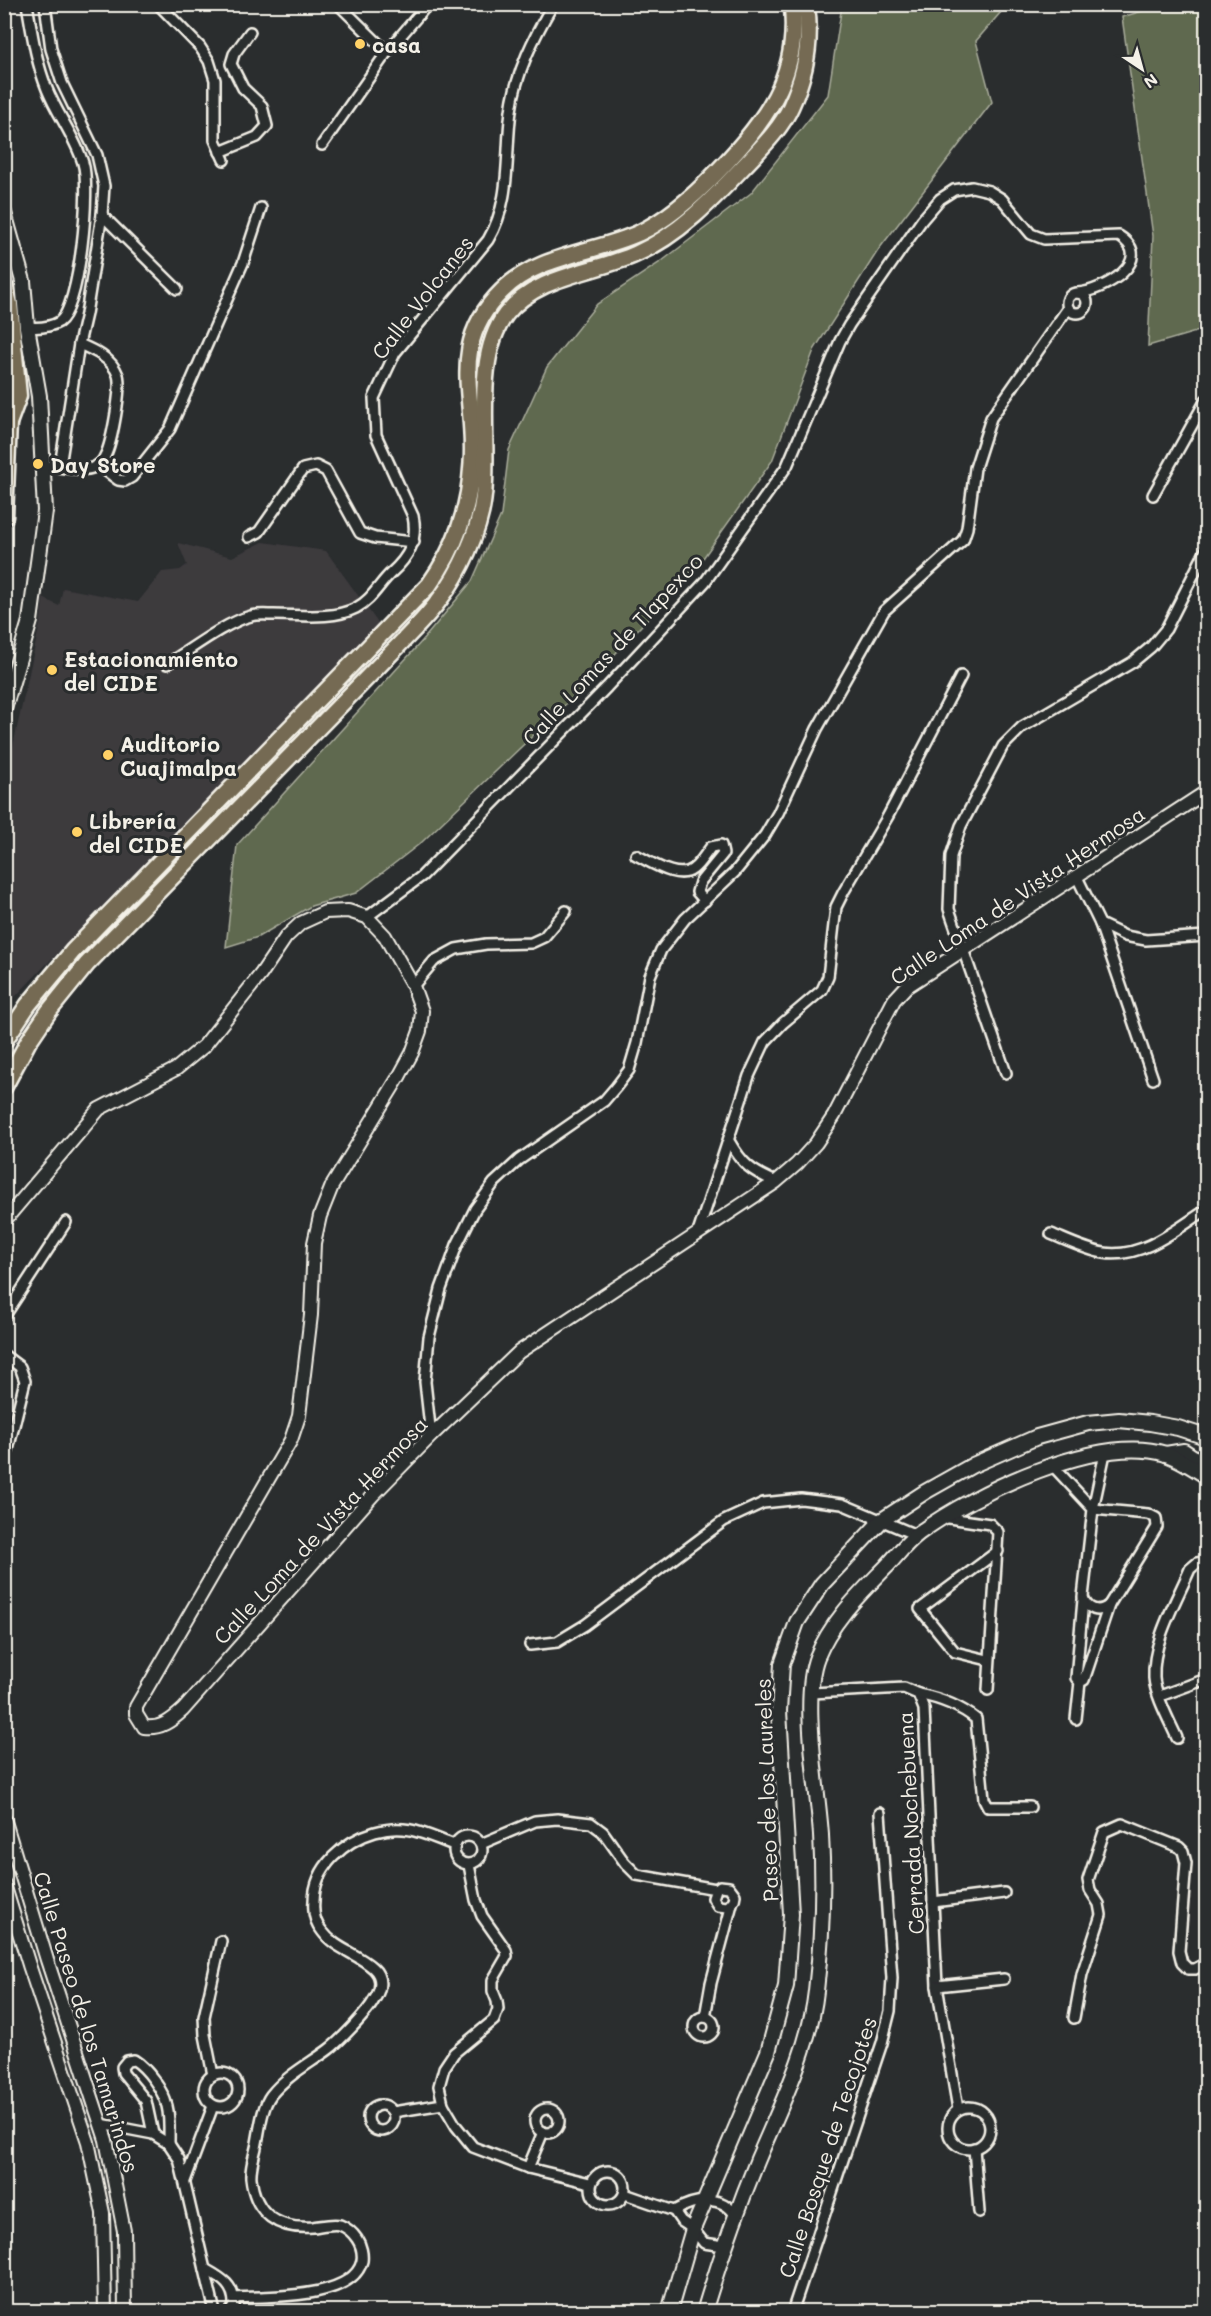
<svg xmlns="http://www.w3.org/2000/svg" width="1211" height="2316" viewBox="0 0 1211 2316" font-family="Mali,sans-serif">
<style>
.built{fill:#3d3a3e}
.green{fill:#5f6950;stroke:#aaad9c;stroke-width:1.5}
.lines{fill:none;stroke-linecap:round;stroke-linejoin:round}
.minor-casing{stroke:#f4f1e8;stroke-width:14}
.tertiary-casing{stroke:#f4f1e8;stroke-width:16}
.secondary-casing{stroke:#f4f1e8;stroke-width:18}
.primary-casing{stroke:#f4f1e8;stroke-width:20}
.motorway-casing{stroke:#f4f1e8;stroke-width:21}
.minor{stroke:#2a2d2e;stroke-width:9}
.tertiary{stroke:#2a2d2e;stroke-width:12}
.secondary{stroke:#2a2d2e;stroke-width:14}
.primary{stroke:#746b52;stroke-width:15}
.motorway{stroke:#746b52;stroke-width:16}
.poi-dot{fill:#ffd166;stroke:#2a2d2e;stroke-width:2}
.labels{text-anchor:middle;dominant-baseline:central;stroke-width:6;stroke-linejoin:round;paint-order:stroke}
.poi-label{font-size:21px;font-weight:bold;fill:#f4f1e8;stroke:#2a2d2e;text-anchor:start}
.street-label{font-size:21px;fill:#f4f1e8;stroke:#2a2d2e}
</style>
<rect width="100%" height="100%" fill="#2a2d2e"/>
<filter id="ink" filterUnits="userSpaceOnUse"><feTurbulence type="fractalNoise" baseFrequency=".0167" numOctaves="2"/><feDisplacementMap in="SourceGraphic" scale="12" xChannelSelector="R" yChannelSelector="G"/><feConvolveMatrix kernelMatrix="1 2 1 2 8 2 1 2 1" color-interpolation-filters="sRGB"/></filter>
<g filter="url(#ink)">
<path class="built" d="M 263,542 L 326,551 L 380,626 L 154,853 L 12,1000 L 5,1012 L 5,772 L 13,746 L 41,619 L 43,598 L 59,606 L 63,588 L 138,602 L 162,572 L 180,570 L 187,565 L 178,543 L 232,557 Z"/>
<g class="green">
<path d="M 1166,4 L 1206,5 L 1206,329 L 1148,346 L 1153,236 L 1122,17 Z"/>
<path d="M 842,5 L 1007,5 L 976,41 L 992,102 L 879,249 L 814,350 L 772,461 L 701,561 L 592,679 L 422,842 L 356,893 L 311,906 L 258,937 L 226,947 L 237,845 L 422,641 L 472,581 L 501,515 L 509,450 L 547,367 L 597,304 L 662,261 L 751,193 L 828,95 Z"/>
</g>
<g class="lines">
<g class="minor-casing">
<g id="minor">
<path d="M 27,4 C 32,33 36,62 47,89 C 57,114 75,137 83,163 C 91,187 80,308 59,322 C 49,328 38,328 27,327"/>
<path d="M 45,4 L 51,49 L 62,83 L 97,155 L 104,186 L 102,215 L 86,314 L 79,344 L 60,466"/>
<path d="M 158,4 L 200,47 L 209,61 L 215,80 L 215,140 L 224,160"/>
<path d="M 338,4 L 387,52"/>
<path d="M 322,145 L 387,52 L 428,4"/>
<path d="M 220,152 L 257,137 L 267,126 L 262,106 L 243,88 L 231,64 L 234,54 L 250,32"/>
<path d="M 102,215 L 177,289"/>
<circle cx="1077" cy="303" r="10"/>
<path d="M 42,465 C 54,466 83,472 92,468 C 98,466 103,461 105,456 C 112,443 122,387 118,375 C 112,358 93,350 79,344"/>
<path d="M 98,465 L 118,480 L 125,481 L 132,477 L 170,429 L 243,263 L 261,208"/>
<path d="M 1153,495 L 1206,400"/>
<path d="M 249,537 L 259,532 L 303,469 L 316,466 L 326,471 L 360,533 L 375,538 L 414,542"/>
<path d="M 167,664 C 190,650 226,622 251,616 C 258,614 267,615 274,615 C 300,615 332,620 356,608 C 372,600 379,584 391,573 C 409,557 418,540 413,516 L 376,435 L 374,398 L 395,353 L 488,240 C 512,200 505,155 511,111 C 516,72 534,37 553,4"/>
<path d="M 636,855 C 651,862 678,881 693,869 C 700,864 706,853 711,847 L 721,845 L 723,854 L 700,882 L 697,892 L 705,901"/>
<path d="M 1077,877 L 1100,924 L 1125,936 L 1146,940 L 1206,936"/>
<path d="M 367,917 L 422,876 L 607,687 L 705,582 L 787,466 L 840,341 L 849,325 L 922,220 L 940,199 L 954,190 L 972,187 L 989,191 L 1002,199 L 1031,234 L 1044,239 L 1119,236 C 1157,260 1104,291 1078,293"/>
<path d="M 1100,924 L 1153,1079"/>
<path d="M 413,986 L 434,961 L 456,949 L 486,944 L 531,943 L 544,937 L 566,911"/>
<path d="M 1006,1073 L 949,909 L 951,856 L 961,826 L 1003,746 L 1022,727 L 1133,662 L 1151,647 L 1166,629 L 1206,550"/>
<path d="M 729,1141 C 743,1165 751,1171 776,1182"/>
<path d="M 698,1233 L 749,1076 L 765,1042 L 783,1023 L 822,990 L 828,977 L 836,907 L 844,891 L 888,816 L 961,676"/>
<path d="M 1051,1234 C 1068,1241 1086,1250 1104,1253 C 1142,1259 1177,1229 1206,1210"/>
<path d="M 4,1317 L 66,1222"/>
<path d="M 4,1355 L 20,1367 L 25,1381 L 4,1466"/>
<path d="M 431,1436 L 425,1382 L 429,1337 L 441,1289 L 457,1245 L 475,1209 L 494,1183 L 519,1160 L 604,1101 L 616,1087 L 629,1070 L 637,1043 L 650,976 L 661,950 L 685,919 L 735,872 L 765,835 L 778,813 L 817,729 L 884,611 L 963,540 L 967,528 L 975,468 L 991,418 L 1068,308"/>
<path d="M 1052,1465 L 1093,1509 L 1148,1514 L 1156,1518 L 1157,1527 L 1109,1605 C 1099,1614 1087,1610 1083,1597 L 1093,1509 L 1105,1453"/>
<path d="M 942,1517 L 990,1524 L 998,1532 L 988,1690"/>
<path d="M 1083,1600 L 1076,1678 L 1080,1682 L 1084,1680 L 1109,1605"/>
<path d="M 530,1645 L 557,1642 L 585,1625 L 724,1521 L 763,1503 L 801,1499 L 842,1504 L 916,1535"/>
<path d="M 988,1660 L 955,1652 L 920,1609 L 998,1551"/>
<path d="M 812,1693 L 904,1688 L 918,1694 L 924,1709 L 937,1986 L 958,2109"/>
<path d="M 918,1694 C 938,1698 960,1706 976,1719 L 984,1799 L 988,1807 L 1030,1807"/>
<path d="M 1160,1696 L 1206,1679"/>
<path d="M 1076,1719 L 1080,1682"/>
<path d="M 1177,1738 C 1170,1722 1155,1695 1154,1678 C 1152,1641 1176,1602 1190,1569 L 1197,1563 L 1203,1562 L 1206,1564"/>
<circle cx="468" cy="1850" r="14"/>
<path d="M 481,1844 L 535,1821 L 557,1819 L 591,1823 L 603,1832 L 625,1863 L 637,1875 L 716,1889 L 720,1886 L 729,1887 L 735,1895 L 734,1900 L 728,1907 L 718,1906 L 713,1898 L 716,1889"/>
<path d="M 469,1865 L 476,1900 L 482,1916 L 506,1950 L 507,1956 L 493,1980 L 493,1991 L 497,2001 L 498,2009 L 494,2020 L 454,2053 L 444,2068 L 439,2086 L 443,2104 L 456,2126 L 473,2147 L 528,2168 L 590,2183"/>
<path d="M 933,1902 L 1004,1893"/>
<path d="M 937,1986 L 1004,1979"/>
<path d="M 705,2017 L 711,1983 L 732,1904"/>
<circle cx="704" cy="2027" r="10"/>
<path d="M 1074,2018 L 1082,1974 L 1101,1915 L 1099,1904 L 1090,1890 L 1088,1880 L 1104,1832 L 1122,1824 L 1179,1847 L 1183,1851 L 1186,1863 L 1179,1951 L 1182,1963 L 1188,1969 L 1195,1969 L 1206,1963"/>
<circle cx="221" cy="2090" r="17"/>
<path d="M 213,2075 L 205,2035 L 204,2017 L 221,1941"/>
<circle cx="381" cy="2118" r="13"/>
<circle cx="969" cy="2128" r="21"/>
<circle cx="547" cy="2121" r="12"/>
<path d="M 393,2112 L 443,2104"/>
<path d="M 101,2124 L 153,2134 L 169,2144 L 179,2159 L 215,2312"/>
<path d="M 153,2134 L 146,2101 L 123,2073 L 122,2067 L 127,2061 L 134,2060 C 147,2068 163,2090 167,2106 C 170,2117 169,2132 169,2144"/>
<path d="M 974,2148 L 979,2212"/>
<path d="M 528,2168 L 543,2132"/>
<circle cx="608" cy="2188" r="17"/>
<path d="M 185,2181 L 213,2106"/>
<path d="M 625,2194 L 674,2211"/>
<path d="M 724,2246 L 704,2243 L 693,2229 L 681,2221 L 674,2211 C 693,2200 721,2193 735,2215"/>
<path d="M 205,2269 C 221,2278 235,2285 234,2306 L 230,2312"/>
<path d="M 234,2298 C 266,2296 353,2300 362,2261 C 363,2254 361,2245 357,2239 C 353,2233 348,2228 340,2225 C 333,2223 321,2226 313,2227 C 278,2230 255,2214 251,2178 C 250,2167 255,2154 257,2143 C 260,2128 262,2107 271,2095 C 286,2076 309,2064 328,2050 C 339,2042 368,2012 374,2000 C 381,1990 383,1977 373,1968 C 357,1953 335,1949 322,1931 C 315,1923 313,1911 314,1901 C 314,1867 344,1841 375,1832 C 407,1823 424,1834 454,1845"/>
<path d="M 792,2312 L 882,2043 L 890,2011 L 892,1978 L 880,1813"/>
</g>
</g>
<g class="tertiary-casing">
<g id="tertiary">
<path d="M 4,1221 L 99,1109 L 176,1069 L 204,1046 L 261,974 L 286,937 L 301,923 L 325,912 L 348,911 L 367,917 L 385,936 L 413,986 L 422,1011 L 420,1031 L 412,1053 L 400,1075 L 332,1186 L 320,1216 L 314,1243 L 311,1315 L 299,1416 L 291,1440 L 136,1707 L 136,1714 L 144,1727 C 161,1729 171,1721 183,1710 L 373,1495 L 431,1436 L 519,1352 L 776,1182 L 797,1164 L 816,1143 L 834,1116 L 894,1000 L 906,987 L 1206,792"/>
<path d="M 4,1818 L 47,1960 L 106,2140 L 124,2231 L 125,2312"/>
<path d="M 4,1884 L 29,1965 L 88,2142 L 103,2213 L 105,2312"/>
</g>
</g>
<g class="secondary-casing">
<g id="secondary">
<path d="M 4,213 L 23,281 L 27,327 L 39,396 L 45,511 L 30,621 L 4,709"/>
<path d="M 1166,1454 L 1184,1451 L 1205,1465"/>
<path d="M 669,2312 L 693,2229 L 768,2052 L 786,1986 L 791,1914 L 779,1711 L 782,1664 L 797,1622 L 822,1584 L 882,1520 L 925,1492 L 973,1465 L 1037,1437 L 1088,1423 L 1119,1420 L 1150,1423 L 1178,1428 L 1206,1437"/>
<path d="M 704,2312 C 720,2259 737,2210 758,2159 C 780,2107 810,2048 816,1991 C 822,1939 824,1887 821,1835 C 818,1789 801,1698 817,1657 C 832,1620 860,1594 887,1566 C 897,1555 907,1542 919,1533 C 974,1493 1098,1433 1166,1454 C 1180,1459 1194,1468 1206,1476"/>
</g>
</g>
<g class="primary-casing">
<g id="primary">
<path d="M 4,1041 L 28,1005 L 73,951 L 429,585 C 456,547 469,510 472,463 C 477,398 446,346 502,291 C 537,255 595,253 639,233 C 669,219 695,195 717,172 C 764,123 801,76 792,4"/>
<path d="M 4,1087 L 28,1042 L 49,1011 L 87,964 L 398,646 C 412,631 428,616 440,599 C 460,573 479,532 483,500 C 491,445 471,360 506,314 C 537,275 594,273 636,254 C 679,235 712,200 744,166 C 761,148 781,129 791,106 C 806,73 812,39 806,4"/>
</g>
</g>
<g class="motorway-casing">
<g id="motorway">
<path d="M 4,286 L 9,304 L 18,396 L 8,423"/>
<path d="M 4,388 L 8,423 L 4,517"/>
</g>
</g>
<use href="#minor" class="minor"/>
<use href="#tertiary" class="tertiary"/>
<use href="#secondary" class="secondary"/>
<use href="#primary" class="primary"/>
<use href="#motorway" class="motorway"/>
</g>
</g>
<g class="poi-dot">
<circle cx="360" cy="44" r="6"/>
<circle cx="38" cy="464" r="6"/>
<circle cx="52" cy="670" r="6"/>
<circle cx="108" cy="755" r="6"/>
<circle cx="77" cy="832" r="6"/>
</g>
<g class="labels">
<g class="poi-label">
<text x="372" y="44">casa</text>
<text x="50" y="464">Day Store</text>
<text x="64" y="658">Estacionamiento<tspan x="64" dy="24">del CIDE</tspan></text>
<text x="120" y="743">Auditorio<tspan x="120" dy="24">Cuajimalpa</tspan></text>
<text x="89" y="820">Librería<tspan x="89" dy="24">del CIDE</tspan></text>
</g>
<g class="street-label">
<text transform="translate(422 297) rotate(-52)">Calle Volcanes</text>
<text transform="translate(612 649) rotate(-47)">Calle Lomas de Tlapexco</text>
<text transform="translate(1017 895) rotate(-34)">Calle Loma de Vista Hermosa</text>
<text transform="translate(320 1530) rotate(-47)">Calle Loma de Vista Hermosa</text>
<text transform="translate(766 1790) rotate(-92)">Paseo de los Laureles</text>
<text transform="translate(910 1823) rotate(-93)">Cerrada Nochebuena</text>
<text transform="translate(87 2022) rotate(73)">Calle Paseo de los Tamarindos</text>
<text transform="translate(827 2147) rotate(-72)">Calle Bosque de Tecojotes</text>
</g>
</g>
<rect width="1211" height="2316" fill="none" stroke="#2a2d2e" stroke-width="24"/>
<rect x="12" y="12" width="1187" height="2292" fill="none" stroke="#f4f1e8" stroke-width="2" filter="url(#ink)"/>
<g transform="translate(1142 69) rotate(144)" stroke="#2a2d2e" stroke-width="4.5" paint-order="stroke">
<path d="M0-4.5L10 22L0 15L-10 22Z" fill="#f4f1e8"/>
<text y="-9" font-size="16" font-weight="bold" text-anchor="middle" fill="#f4f1e8">N</text>
</g>
</svg>
